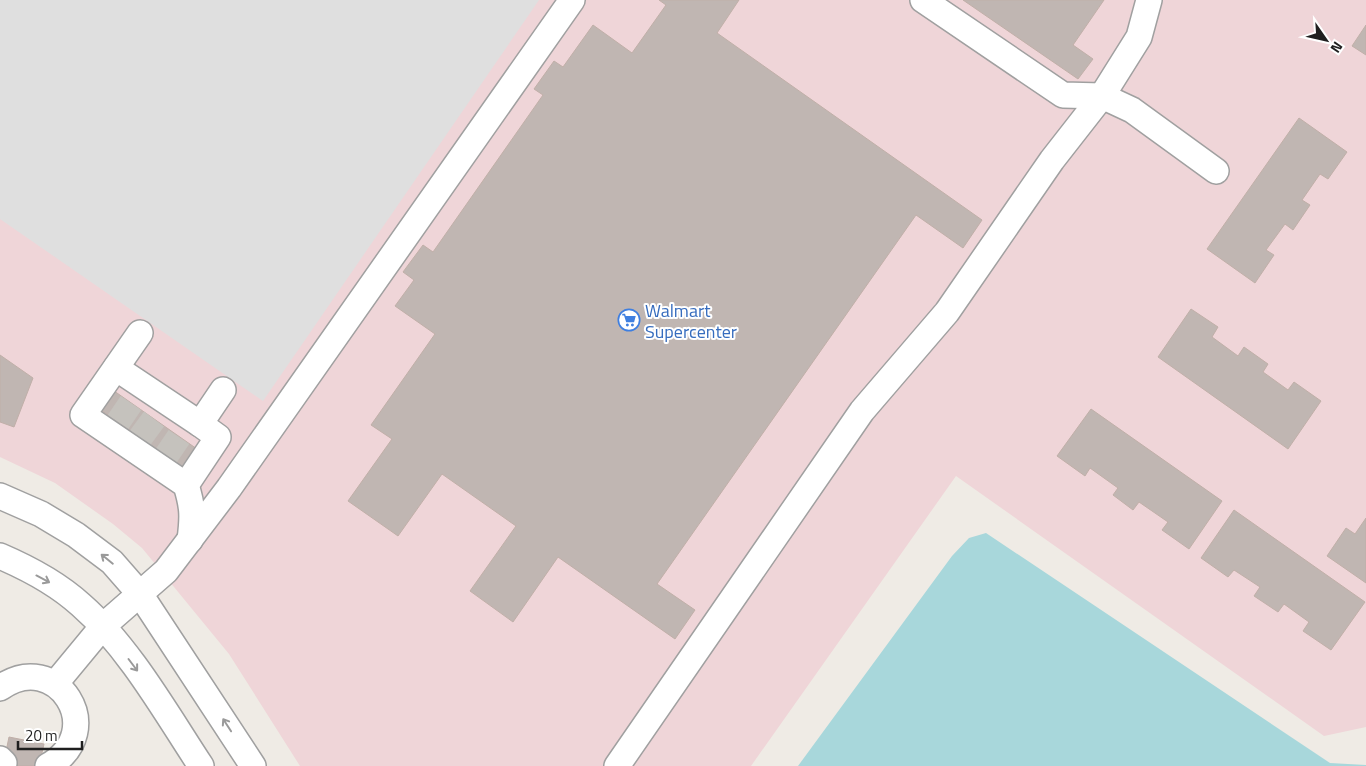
<svg xmlns="http://www.w3.org/2000/svg" width="1366" height="766" viewBox="0 0 1366 766" font-family="'Titillium Web',sans-serif">
<style>
.commercial{fill:#efd5d8}
.parking{fill:#dfdfdf}
.water{fill:#a8d7db}
.building{fill:#c0b6b2;stroke:#c0afa8}
.lines{fill:none;stroke-linecap:round;stroke-linejoin:round}
.minor-tunnel{stroke:#c5c2bd;stroke-width:25;stroke-dasharray:25 12;stroke-linecap:butt}
.minor-casing{stroke:#a0a0a0;stroke-width:28}
.minor{stroke:#fff;stroke-width:25}
.oneway{stroke:#9a9a9a}
.labels{text-anchor:middle;dominant-baseline:central;stroke-width:4;stroke-linejoin:round;paint-order:stroke}
.shop-label{font-size:18px;fill:#366cbe;stroke:#fff;text-anchor:start}
</style>
<rect width="100%" height="100%" fill="#efebe5"/>
<path class="commercial" d="M 0,0 L 1366,0 L 1366,727 L 1324,736 L 956,476 L 751,766 L 300,766 L 229,654 L 142,548 L 113,524 L 55,483 L 0,457 Z"/>
<path class="parking" d="M 0,0 L 539,0 L 263,401 L 0,219 Z"/>
<path class="water" d="M 986,533 L 1330,763 L 1366,765 L 1366,766 L 798,766 L 952,556 L 969,538 Z"/>
<g class="building">
<path d="M 659,0 L 739,0 L 717,33 L 982,220 L 963,248 L 916,215 L 657,584 L 695,610 L 675,639 L 558,557 L 513,622 L 470,591 L 516,526 L 442,474 L 398,536 L 348,501 L 392,439 L 371,425 L 435,334 L 395,306 L 414,280 L 403,272 L 423,245 L 433,252 L 543,95 L 534,89 L 554,61 L 563,67 L 593,25 L 632,53 L 666,5 Z"/>
<path d="M 963,0 L 1104,0 L 1073,45 L 1093,59 L 1078,79 Z"/>
<path d="M 1366,25 L 1366,55 L 1352,46 Z"/>
<path d="M 1299,118 L 1347,152 L 1328,179 L 1320,174 L 1302,200 L 1310,205 L 1293,230 L 1285,224 L 1266,250 L 1274,255 L 1255,283 L 1207,249 Z"/>
<path d="M 1191,309 L 1218,327 L 1212,337 L 1238,356 L 1244,347 L 1268,364 L 1263,372 L 1288,390 L 1294,382 L 1321,401 L 1288,449 L 1158,357 Z"/>
<path d="M 0,355 L 33,378 L 14,427 L 0,422 Z"/>
<path d="M 107,386 L 197,449 L 183,468 L 94,405 Z"/>
<path d="M 1091,409 L 1222,501 L 1189,549 L 1162,530 L 1168,522 L 1139,502 L 1133,510 L 1113,495 L 1118,488 L 1090,468 L 1085,476 L 1057,456 Z"/>
<path d="M 1234,510 L 1365,602 L 1331,650 L 1303,631 L 1309,622 L 1284,604 L 1278,612 L 1254,596 L 1260,587 L 1234,570 L 1228,577 L 1201,558 Z"/>
<path d="M 1366,518 L 1366,583 L 1327,556 L 1346,528 L 1355,534 Z"/>
<path d="M 9,737 L 44,744 L 39,766 L 3,766 Z"/>
</g>
<g class="lines">
<g class="minor-tunnel">
<path d="M 118,422 L 131,403"/>
<path d="M 140,438 L 154,419"/>
<path d="M 166,456 L 179,437"/>
</g>
<g class="minor-casing">
<g id="minor">
<path d="M 923,0 L 1063,95 L 1102,96 L 1132,110 L 1216,171"/>
<path d="M 140,333 L 83,415 L 186,485 C 193,507 193,517 190,540"/>
<path d="M 116,368 L 200,424"/>
<path d="M 186,485 L 218,437 L 200,424 L 223,390"/>
<path d="M 0,496 L 41,514 L 76,535 L 112,562 L 140,594 L 253,766"/>
<path d="M 0,556 C 28,568 58,584 81,605 C 129,647 166,713 201,766"/>
<path d="M 55,684 L 103,626 L 166,571 L 229,488 L 572,0"/>
<path d="M 0,688 C 56,647 110,731 48,766"/>
<path d="M 0,759 L 4,763"/>
<path d="M 617,766 L 862,411 L 947,312 L 1052,160 L 1102,96 L 1139,37 L 1149,0"/>
</g>
</g>
<use href="#minor" class="minor"/>
</g>
<defs><path id="oneway-shaft" d="M-6 0H5M1.5-3L5.5 0L1.5 3" fill="none" stroke-width="1.6" stroke-linecap="round" stroke-linejoin="round" transform="scale(1.25)"/></defs>
<g class="oneway">
<use href="#oneway-shaft" transform="translate(107 559) rotate(-141)"/>
<use href="#oneway-shaft" transform="translate(43 579) rotate(28)"/>
<use href="#oneway-shaft" transform="translate(133 665) rotate(53)"/>
<use href="#oneway-shaft" transform="translate(227 725) rotate(-123)"/>
</g>
<defs>
<g id="supermarket-ring" transform="scale(1.125)"><circle r="9.5" fill="#fff" stroke="#3f7fe0" stroke-width="1.5"/><path d="M-6-5.5h2.5l.6 2H6L4.5 2H-2.5L-4.4-4H-6ZM-1.5 3.2a1.3 1.3 0 1 0 .1 0ZM3 3.2a1.3 1.3 0 1 0 .1 0Z" fill="#3f7fe0"/></g>
</defs>
<g fill-rule="evenodd">
<use href="#supermarket-ring" x="629" y="320"/>
</g>
<g class="labels">
<g class="shop-label">
<text x="645" y="310">Walmart<tspan x="645" dy="21">Supercenter</tspan></text>
</g>
</g>
<g transform="translate(1326 40) rotate(124)" stroke="#ffffff" stroke-width="4" paint-order="stroke">
<path d="M0-4L9 19L0 12L-9 19Z" fill="#1f1f1f"/>
<text y="-8" font-size="14" font-weight="bold" text-anchor="middle" fill="#1f1f1f">N</text>
</g>
<path d="M18 741v8h64v-8" fill="none" stroke="#1f1f1f" stroke-width="2.5"/>
<text x="25" y="741" font-size="15" fill="#1f1f1f" stroke="#ffffff" stroke-width="4" paint-order="stroke">20 m</text>
</svg>
